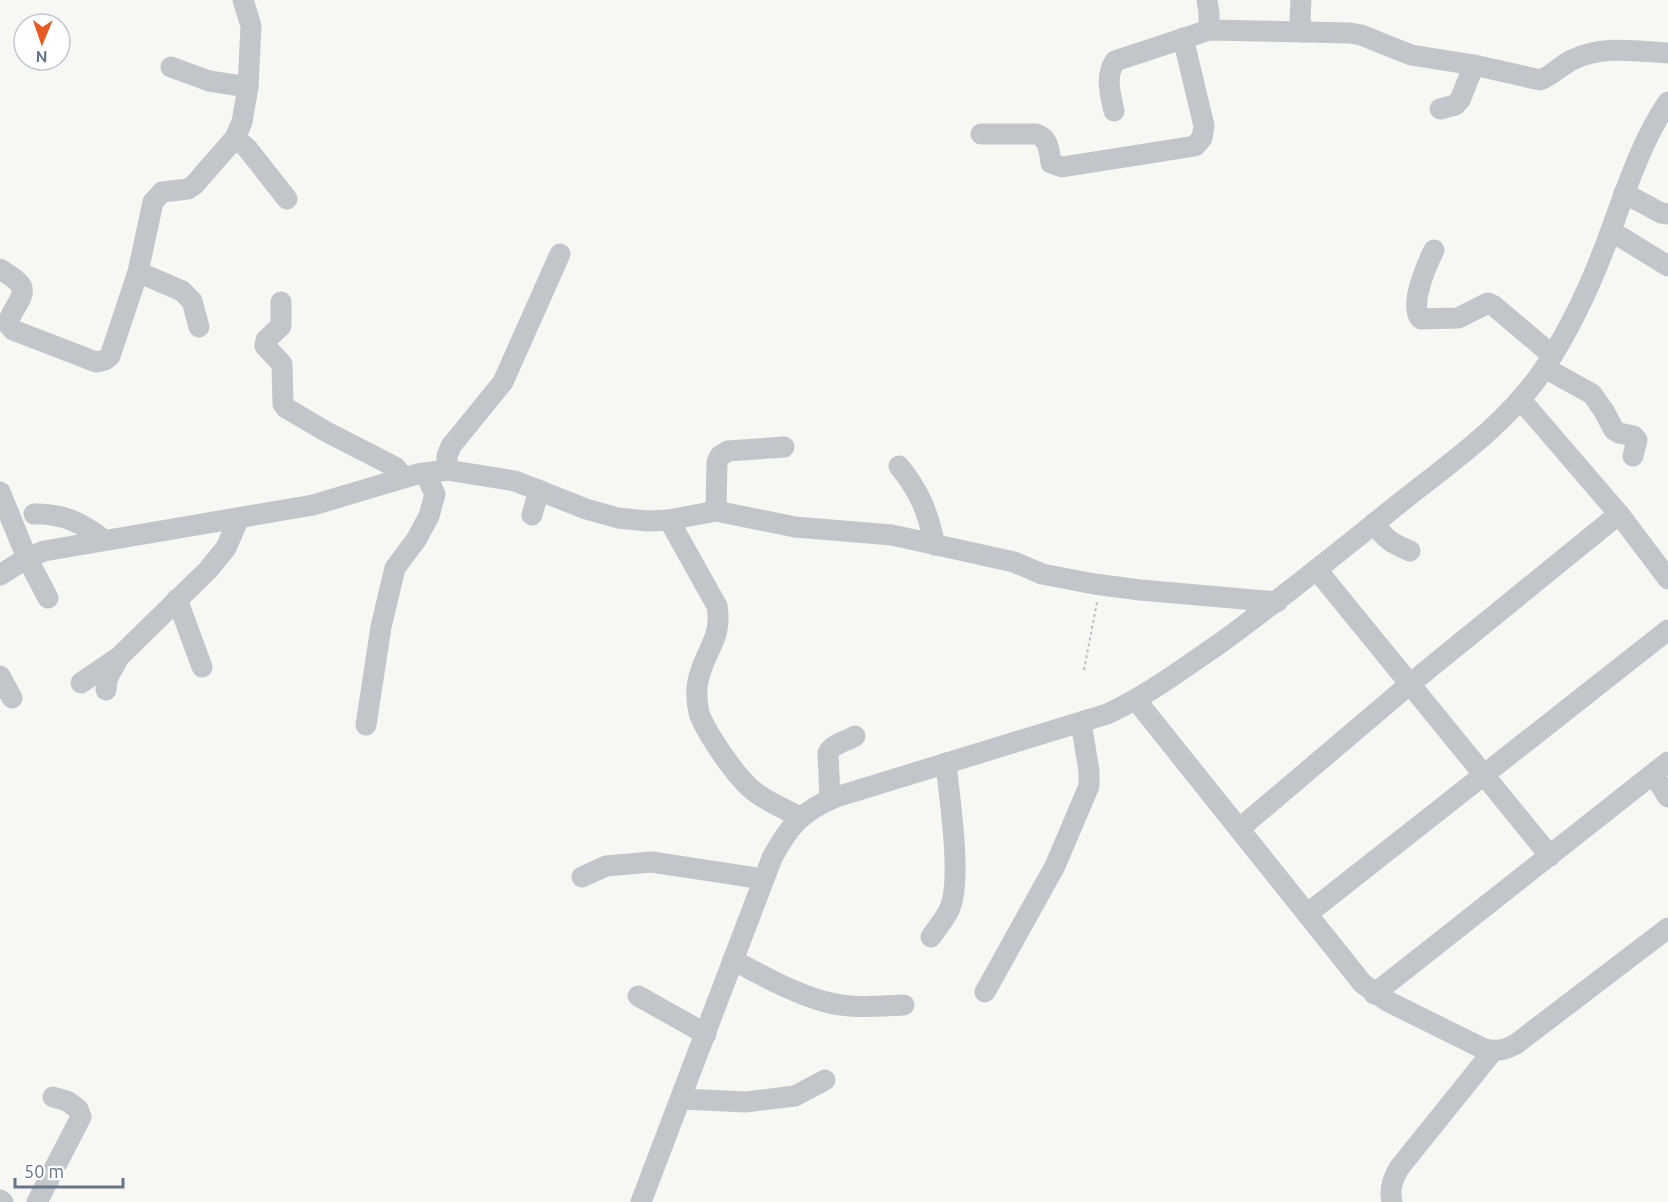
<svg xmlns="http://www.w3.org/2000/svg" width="1668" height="1202" viewBox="0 0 1668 1202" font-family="Ubuntu,sans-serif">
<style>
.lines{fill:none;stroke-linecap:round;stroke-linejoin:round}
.path{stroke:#bcbec1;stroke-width:2;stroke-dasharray:3 3;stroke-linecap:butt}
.minor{stroke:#c2c6ca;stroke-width:21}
</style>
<rect width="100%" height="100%" fill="#f7f7f4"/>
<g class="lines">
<path class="path" d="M 1084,670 L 1097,602"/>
<g class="minor">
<path d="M 1207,0 L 1209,13 L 1209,30"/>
<path d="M 1301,0 L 1300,19 L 1303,32"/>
<path d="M 171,67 L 209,81 L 248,87"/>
<path d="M 1440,109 L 1455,105 L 1460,100 L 1474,65"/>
<path d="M 1114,111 C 1110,93 1105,77 1115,61 L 1209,30 L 1350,33 L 1361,35 L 1411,55 L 1474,65 L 1540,80 C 1553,75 1560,66 1572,60 C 1602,45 1636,51 1668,53"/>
<path d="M 981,134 L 1036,134 C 1049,138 1049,150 1051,163 L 1062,167 L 1195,146 L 1202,138 L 1204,126 L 1183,38"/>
<path d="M 235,138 L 247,148 L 287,199"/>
<path d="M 1624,193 L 1661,213 L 1668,214"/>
<path d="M 1611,231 L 1668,266"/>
<path d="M 1434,250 C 1427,264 1408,307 1421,319 L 1458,318 L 1488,303 L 1494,306 L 1552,355"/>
<path d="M 0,269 C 6,273 15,278 20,284 C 29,296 9,311 8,324 L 13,330 L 96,362 L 105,360 L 110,356 L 138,272 L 153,202 L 162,192 L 188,189 L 194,185 L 235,138 L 242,122 L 248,87 L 251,26 L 243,0"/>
<path d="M 138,272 L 182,291 L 192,301 L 199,327"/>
<path d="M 281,302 L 281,326 L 266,340 L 265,346 L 282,364 L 283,404 L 286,408 L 325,431 L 395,467 L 404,478"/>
<path d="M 1545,368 L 1592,394 L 1604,411 L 1614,430 L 1619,433 L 1634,436 L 1637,440 L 1633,456"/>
<path d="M 1521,400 L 1619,514 L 1668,579"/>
<path d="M 899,466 C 921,494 927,510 935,545"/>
<path d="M 447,470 L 447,456 L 451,446 L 503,382 L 560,254"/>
<path d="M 0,492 L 27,558 L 48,598"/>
<path d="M 716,511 L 717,462 L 720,456 L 728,451 L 784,447"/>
<path d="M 34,514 C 63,513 82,523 104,540"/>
<path d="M 532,515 L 539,490"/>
<path d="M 669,520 L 717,606 C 723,639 704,651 698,681 C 696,690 697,703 699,713 C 706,733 738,780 755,792 C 768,802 785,809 799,817"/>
<path d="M 1374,523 C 1386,540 1391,543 1410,551"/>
<path d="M 1317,570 L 1550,856"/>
<path d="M 0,575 L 27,558 L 44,551 L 313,505 L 417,474 L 447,470 L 515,481 L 586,509 L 618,518 L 648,521 L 669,520 L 716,511 L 795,527 L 892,535 L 1014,562 L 1042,574 L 1094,584 L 1140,590 L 1277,602"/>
<path d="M 177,599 L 202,667"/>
<path d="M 0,676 L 12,698"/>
<path d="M 81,683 L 116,659"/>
<path d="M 106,690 L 107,679 L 119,657 L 208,570 L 226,548 L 239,518"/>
<path d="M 1136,700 L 1363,984 L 1387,1001 L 1482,1048 C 1495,1052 1503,1051 1516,1044 L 1668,928"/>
<path d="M 366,725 L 381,627 L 395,568 L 416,540 L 429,516 L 435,494 L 425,473"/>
<path d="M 1653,774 L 1668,797"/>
<path d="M 830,799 L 828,753 C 833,743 846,742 855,736"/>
<path d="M 1239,829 L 1410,684 L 1619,514"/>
<path d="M 582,877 L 606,866 L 652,862 L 764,879"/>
<path d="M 1307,914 L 1668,630"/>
<path d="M 931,937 C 937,928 945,919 949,910 C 963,882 949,796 946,763"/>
<path d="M 733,960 C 763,976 793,993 826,1002 C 851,1009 879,1006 904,1005"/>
<path d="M 985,992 L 1055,866 L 1089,786 L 1089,771 L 1081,722"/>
<path d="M 1374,994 L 1668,762"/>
<path d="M 638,996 L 706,1034"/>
<path d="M 681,1099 L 746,1102 L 795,1096 L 825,1080"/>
<path d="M 0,1200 L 3,1202"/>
<path d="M 37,1202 L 81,1117 L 78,1109 L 67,1101 L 53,1097"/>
<path d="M 641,1202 L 772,858 C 789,826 802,811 836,797 L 1107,714 C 1148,695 1182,669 1219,644 C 1278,601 1334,556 1391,510 C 1444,467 1506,426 1544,369 C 1572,326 1594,278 1611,230 C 1627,187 1642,140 1668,102"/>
<path d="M 1392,1202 C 1389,1188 1393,1179 1399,1168 L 1493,1051"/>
</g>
</g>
<g transform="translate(42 42) rotate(182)"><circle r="28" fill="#ffffff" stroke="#c1c8cf" stroke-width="1.5"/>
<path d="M0-4.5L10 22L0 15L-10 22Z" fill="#e75b23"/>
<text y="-9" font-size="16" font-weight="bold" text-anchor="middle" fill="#657586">N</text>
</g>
<path d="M15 1178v9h108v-9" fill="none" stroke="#657586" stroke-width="3"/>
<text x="24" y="1178" font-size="18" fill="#657586" stroke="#ffffff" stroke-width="4.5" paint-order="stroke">50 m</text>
</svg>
